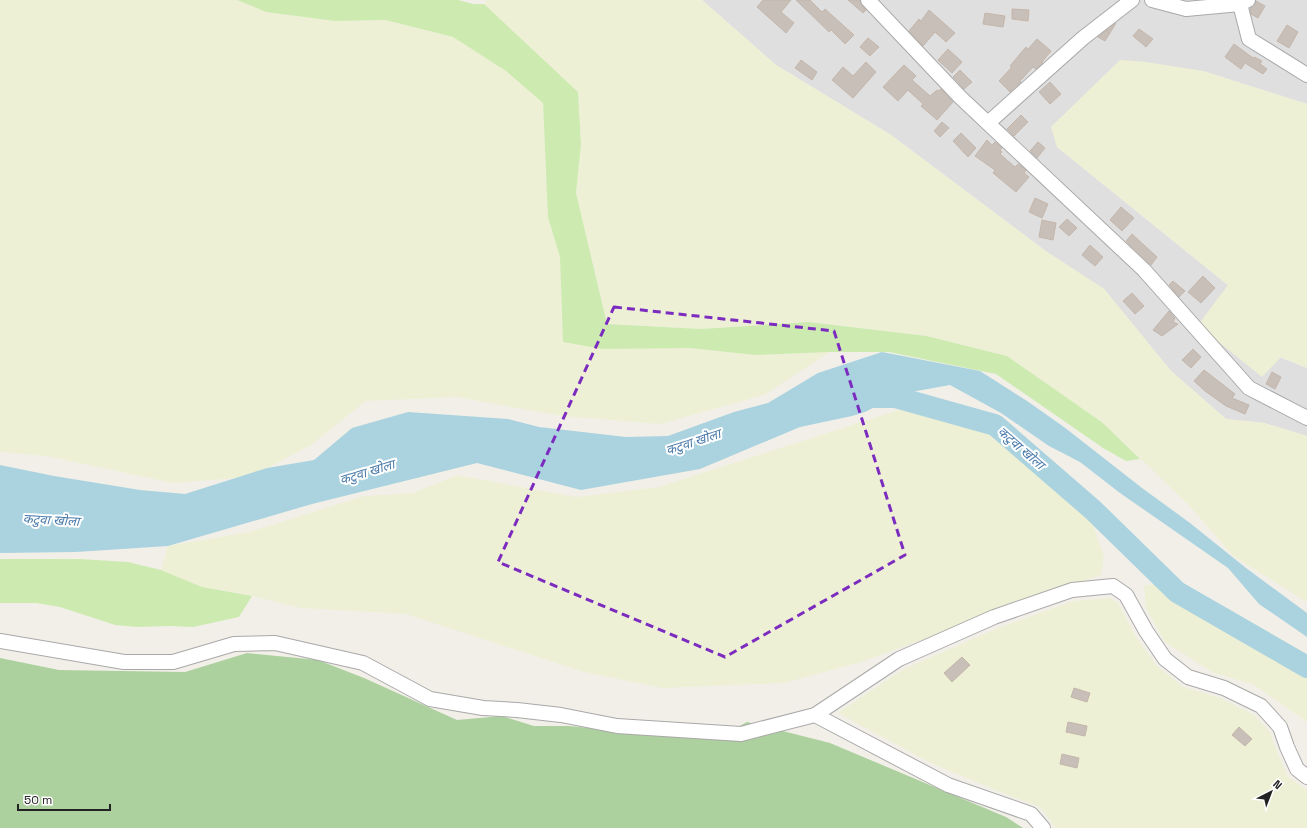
<svg xmlns="http://www.w3.org/2000/svg" width="1307" height="828" viewBox="0 0 1307 828" font-family="'Space Grotesk','Noto Sans Devanagari',sans-serif">
<style>
.residential{fill:#e0dfdf}
.farmland{fill:#eef0d5}
.grass{fill:#cdebb0}
.forest{fill:#add19e}
.water{fill:#aad3df}
.lines{fill:none;stroke-linecap:round;stroke-linejoin:round}
.river{stroke:#aad3df;stroke-width:22}
.building{fill:#c7bfb8;stroke:#c4b6ab}
.minor-casing{stroke:#a9a9a9;stroke-width:16}
.minor{stroke:#fff;stroke-width:14}
.marked{fill:none;stroke:#7b2cbf;stroke-width:3;stroke-dasharray:8 5;stroke-linejoin:round}
.labels{text-anchor:middle;dominant-baseline:central;stroke-width:4;stroke-linejoin:round;paint-order:stroke}
.water-label{font-size:13px;font-style:italic;fill:#4a7aab;stroke:#fff}
</style>
<rect width="100%" height="100%" fill="#f2efe9"/>
<path class="residential" d="M 702,0 L 1307,0 L 1307,104 L 1203,71 L 1057,147 L 1229,286 L 1199,325 L 1307,368 L 1307,436 L 1264,423 L 1226,419 L 1171,371 L 1104,289 L 1047,252 L 891,135 L 776,65 Z"/>
<g class="farmland">
<path d="M 0,0 L 237,0 L 267,12 L 335,21 L 385,20 L 453,37 L 506,71 L 543,103 L 548,217 L 560,257 L 563,342 L 690,348 L 755,355 L 830,352 L 764,395 L 660,424 L 561,416 L 456,397 L 366,401 L 311,445 L 250,477 L 173,483 L 46,456 L 0,452 Z"/>
<path d="M 486,0 L 702,0 L 776,65 L 891,135 L 1047,252 L 1104,289 L 1171,371 L 1226,419 L 1264,423 L 1307,436 L 1307,602 L 1233,556 L 1188,504 L 1103,423 L 1007,356 L 927,336 L 808,322 L 701,329 L 607,324 L 576,193 L 581,144 L 578,92 L 484,4 Z"/>
<path d="M 1120,60 L 1146,62 L 1203,71 L 1307,104 L 1307,368 L 1281,357 L 1262,377 L 1198,325 L 1228,285 L 1057,147 L 1051,127 Z"/>
<path d="M 911,406 L 991,415 L 1011,425 L 1084,500 L 1104,556 L 1101,575 L 861,662 L 784,683 L 662,688 L 584,672 L 406,614 L 301,608 L 252,596 L 202,587 L 161,570 L 168,546 L 249,532 L 364,496 L 413,493 L 457,475 L 576,497 L 659,487 Z"/>
<path d="M 1174,584 L 1223,606 L 1307,654 L 1307,722 L 1254,685 L 1212,672 L 1165,642 L 1146,608 L 1144,585 Z"/>
<path d="M 1110,598 L 1118,603 L 1136,637 L 1157,666 L 1183,687 L 1220,698 L 1254,715 L 1270,732 L 1277,752 L 1288,777 L 1307,790 L 1307,828 L 1056,828 L 1040,807 L 1005,794 L 931,763 L 838,713 L 904,669 L 998,628 L 1074,601 Z"/>
</g>
<g class="grass">
<path d="M 237,0 L 458,0 L 473,4 L 484,4 L 578,92 L 581,144 L 576,193 L 607,324 L 701,329 L 808,322 L 927,336 L 1007,356 L 1103,423 L 1140,459 L 1126,461 L 1103,448 L 996,374 L 889,352 L 830,352 L 755,355 L 690,348 L 603,349 L 563,342 L 560,257 L 548,217 L 543,103 L 506,71 L 453,37 L 385,20 L 335,21 L 266,12 Z"/>
<path d="M 0,559 L 80,559 L 128,562 L 161,570 L 202,587 L 252,596 L 239,617 L 193,627 L 170,626 L 137,627 L 115,625 L 60,607 L 36,603 L 0,603 Z"/>
</g>
<path class="forest" d="M 247,653 L 318,660 L 364,678 L 457,720 L 502,716 L 534,726 L 569,726 L 650,734 L 721,736 L 747,722 L 830,743 L 1006,817 L 1023,828 L 0,828 L 0,658 L 59,670 L 185,672 Z"/>
<path class="water" d="M 882,352 L 980,371 L 1027,401 L 1064,427 L 1142,488 L 1190,523 L 1246,568 L 1307,613 L 1307,637 L 1259,604 L 1228,568 L 1120,493 L 1080,462 L 1049,446 L 1001,413 L 950,385 L 900,394 L 865,412 L 852,416 L 800,427 L 700,469 L 581,490 L 477,463 L 312,504 L 168,546 L 76,552 L 0,553 L 0,465 L 54,476 L 140,490 L 185,494 L 267,468 L 314,460 L 352,428 L 408,412 L 508,419 L 539,427 L 626,437 L 668,436 L 734,412 L 768,403 L 818,373 Z"/>
<g class="lines">
<path class="river" d="M 865,397 L 895,397 L 995,425 L 1092,509 L 1177,592 L 1307,667"/>
</g>
<g class="building">
<path d="M 763,0 L 791,0 L 781,12 L 794,23 L 786,33 L 757,7 Z"/>
<path d="M 796,0 L 810,0 L 822,12 L 825,9 L 854,35 L 845,44 L 831,30 L 829,32 Z"/>
<path d="M 848,0 L 860,0 L 862,6 L 866,10 L 863,13 Z"/>
<path d="M 1256,1 L 1265,6 L 1258,18 L 1251,14 L 1250,9 L 1255,5 Z"/>
<path d="M 1012,9 L 1029,10 L 1028,21 L 1012,19 Z"/>
<path d="M 929,10 L 955,33 L 946,42 L 935,32 L 923,46 L 909,31 L 919,19 L 921,21 Z"/>
<path d="M 985,13 L 1005,16 L 1003,27 L 983,24 Z"/>
<path d="M 1116,23 L 1105,41 L 1098,37 Z"/>
<path d="M 1287,25 L 1298,32 L 1289,48 L 1277,41 Z"/>
<path d="M 1139,29 L 1153,39 L 1146,47 L 1133,36 Z"/>
<path d="M 868,38 L 879,47 L 870,56 L 860,47 Z"/>
<path d="M 1037,39 L 1051,51 L 1042,62 L 1043,63 L 1036,69 L 1033,67 L 1020,81 L 1021,82 L 1010,92 L 999,81 L 1012,67 L 1010,66 L 1020,54 L 1026,47 L 1028,49 Z"/>
<path d="M 1234,44 L 1253,58 L 1254,57 L 1262,61 L 1260,64 L 1267,69 L 1263,74 L 1245,63 L 1241,69 L 1225,57 Z"/>
<path d="M 948,49 L 962,62 L 952,73 L 938,60 Z"/>
<path d="M 801,60 L 817,72 L 812,80 L 795,68 Z"/>
<path d="M 866,62 L 876,72 L 853,98 L 832,80 L 843,67 L 853,76 Z"/>
<path d="M 904,65 L 916,76 L 912,80 L 930,96 L 937,90 L 938,91 L 941,89 L 953,102 L 937,120 L 921,106 L 923,104 L 908,90 L 898,101 L 883,87 Z"/>
<path d="M 960,70 L 972,82 L 964,89 L 953,77 Z"/>
<path d="M 1050,82 L 1061,94 L 1050,104 L 1039,92 Z"/>
<path d="M 1021,115 L 1028,122 L 1014,136 L 1007,129 Z"/>
<path d="M 942,122 L 949,128 L 940,137 L 934,131 Z"/>
<path d="M 961,133 L 976,148 L 968,157 L 953,141 Z"/>
<path d="M 987,140 L 992,145 L 995,142 L 1002,148 L 1000,150 L 1002,152 L 1000,154 L 1015,167 L 1018,164 L 1026,170 L 1024,173 L 1029,177 L 1016,192 L 993,173 L 995,170 L 975,156 Z"/>
<path d="M 1038,142 L 1045,148 L 1037,158 L 1030,151 Z"/>
<path d="M 1035,198 L 1048,204 L 1042,218 L 1029,212 Z"/>
<path d="M 1121,207 L 1134,218 L 1122,231 L 1110,220 Z"/>
<path d="M 1067,219 L 1077,228 L 1069,236 L 1059,227 Z"/>
<path d="M 1042,220 L 1056,223 L 1053,240 L 1039,237 Z"/>
<path d="M 1132,234 L 1157,257 L 1151,265 L 1126,241 Z"/>
<path d="M 1090,245 L 1103,257 L 1095,266 L 1082,255 Z"/>
<path d="M 1203,276 L 1215,288 L 1201,303 L 1188,292 Z"/>
<path d="M 1173,281 L 1185,291 L 1179,297 L 1169,285 Z"/>
<path d="M 1132,293 L 1144,306 L 1135,314 L 1123,301 Z"/>
<path d="M 1169,311 L 1175,318 L 1173,322 L 1178,324 L 1162,336 L 1153,330 Z"/>
<path d="M 1193,349 L 1201,357 L 1191,368 L 1182,360 Z"/>
<path d="M 1204,370 L 1235,394 L 1232,398 L 1249,405 L 1245,414 L 1226,406 L 1205,391 L 1194,381 Z"/>
<path d="M 1272,372 L 1281,377 L 1275,389 L 1266,384 Z"/>
<path d="M 962,657 L 970,665 L 952,682 L 944,673 Z"/>
<path d="M 1074,688 L 1090,693 L 1087,702 L 1071,697 Z"/>
<path d="M 1068,722 L 1087,726 L 1085,736 L 1066,732 Z"/>
<path d="M 1239,727 L 1252,739 L 1245,746 L 1232,735 Z"/>
<path d="M 1062,754 L 1079,758 L 1077,768 L 1060,764 Z"/>
</g>
<g class="lines">
<g class="minor-casing">
<g id="minor">
<path d="M 868,0 L 960,97 L 1144,270 L 1249,388 L 1307,418"/>
<path d="M 1152,0 L 1186,9 L 1240,4 L 1248,0"/>
<path d="M 1240,4 L 1249,39 L 1307,75"/>
<path d="M 988,123 L 1083,38 L 1132,0"/>
<path d="M 0,641 L 124,662 L 173,662 L 234,644 L 275,643 L 363,663 L 430,699 L 483,708 L 517,710 L 561,715 L 617,726 L 741,734 L 815,715 L 948,785 L 1031,814 L 1043,828"/>
<path d="M 815,715 L 899,659 L 994,617 L 1072,590 L 1113,586 L 1126,595 L 1146,631 L 1165,659 L 1188,677 L 1224,688 L 1261,706 L 1280,727 L 1287,747 L 1297,769 L 1307,777"/>
</g>
</g>
<use href="#minor" class="minor"/>
</g>
<path class="marked" d="M 614,307 L 834,331 L 905,555 L 725,657 L 498,562 Z"/>
<g class="labels">
<g class="water-label">
<text transform="translate(693 442) rotate(-18)">कटुवा खोला</text>
<text transform="translate(1021 448) rotate(41)">कटुवा खोला</text>
<text transform="translate(367 472) rotate(-17)">कटुवा खोला</text>
<text transform="translate(51 520) rotate(3)">कटुवा खोला</text>
</g>
</g>
<g transform="translate(1271 792) rotate(42)" stroke="#ffffff" stroke-width="3" paint-order="stroke">
<path d="M0-3L7 15L0 10L-7 15Z" fill="#222222"/>
<text y="-6" font-size="11" font-weight="bold" text-anchor="middle" fill="#222222">N</text>
</g>
<path d="M18 804v6h92v-6" fill="none" stroke="#222222" stroke-width="2"/>
<text x="24" y="804" font-size="12" fill="#222222" stroke="#ffffff" stroke-width="3" paint-order="stroke">50 m</text>
</svg>
